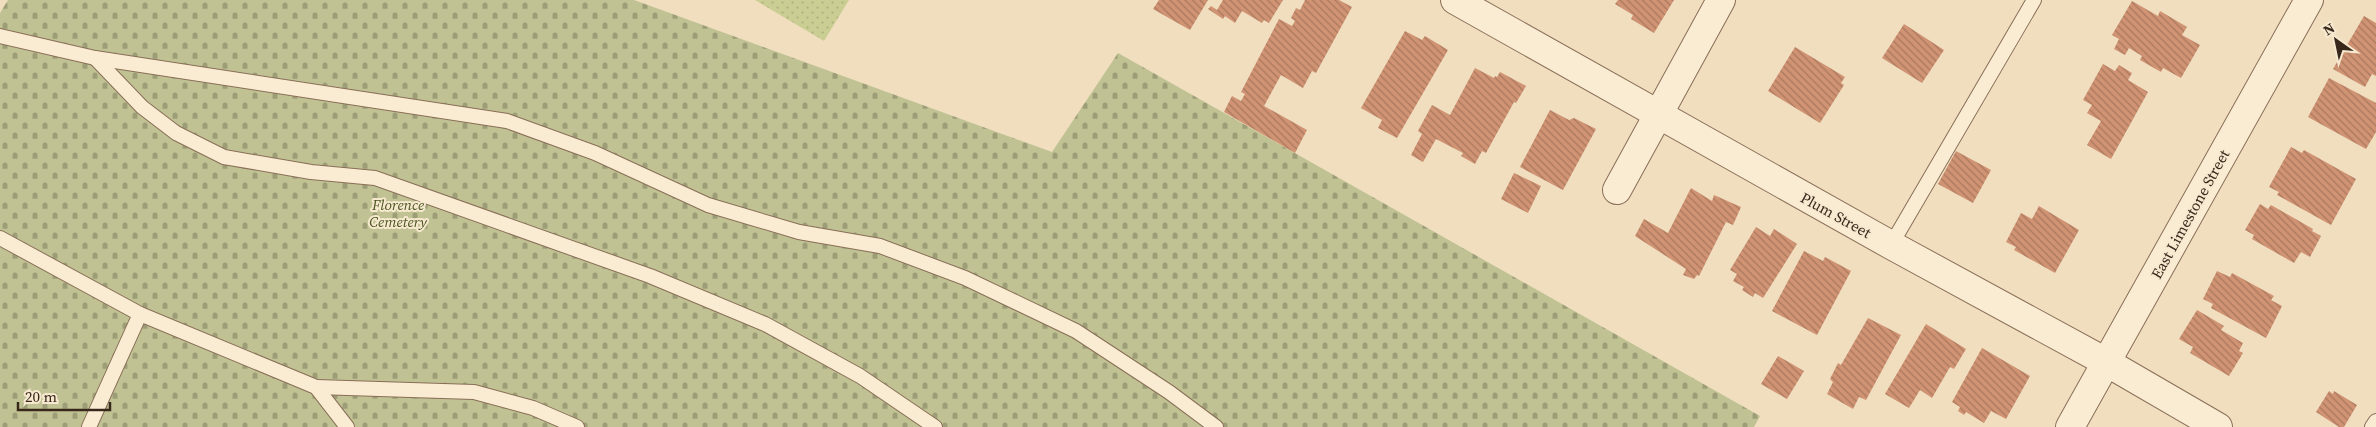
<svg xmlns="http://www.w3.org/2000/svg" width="2376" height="427" viewBox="0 0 2376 427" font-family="'Source Serif 4',serif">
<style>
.cemetery{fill:url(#cemetery-stones)}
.park{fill:url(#park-dots)}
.building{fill:url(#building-back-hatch)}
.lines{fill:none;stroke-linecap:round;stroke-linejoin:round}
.lane-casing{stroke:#896e57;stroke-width:16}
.street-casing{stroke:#896e57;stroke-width:30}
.lane{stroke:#faecd3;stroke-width:14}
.street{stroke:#faecd3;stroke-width:28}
.labels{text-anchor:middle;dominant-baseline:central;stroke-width:4;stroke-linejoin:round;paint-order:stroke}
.park-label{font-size:15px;font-style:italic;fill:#4c5621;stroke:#f7e9cf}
.street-label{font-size:15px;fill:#38281c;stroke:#f7e9cf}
</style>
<defs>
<pattern id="cemetery-stones" width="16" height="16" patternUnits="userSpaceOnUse" patternTransform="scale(1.25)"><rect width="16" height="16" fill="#c0c293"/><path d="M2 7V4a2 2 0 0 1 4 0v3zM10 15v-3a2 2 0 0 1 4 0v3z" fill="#9d9e77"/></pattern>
<pattern id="park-dots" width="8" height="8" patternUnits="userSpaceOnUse" patternTransform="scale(1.25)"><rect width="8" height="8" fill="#cbce93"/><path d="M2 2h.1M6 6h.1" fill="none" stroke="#afb17e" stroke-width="1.8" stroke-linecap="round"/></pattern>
<pattern id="building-back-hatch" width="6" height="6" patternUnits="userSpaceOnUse" patternTransform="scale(1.25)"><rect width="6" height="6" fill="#d09373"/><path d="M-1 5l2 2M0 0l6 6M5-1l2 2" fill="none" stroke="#aa785e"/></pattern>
</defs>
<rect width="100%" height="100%" fill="#f0debf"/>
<path class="cemetery" d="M 8,0 L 634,0 L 1052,152 L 1118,53 L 1760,416 L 1754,427 L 0,427 L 0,13 Z"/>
<path class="park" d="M 755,0 L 849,0 L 824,41 Z"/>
<g class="building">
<path d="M 1159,0 L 1208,0 L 1190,30 L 1153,9 Z"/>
<path d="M 1223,0 L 1283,0 L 1269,23 L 1264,20 L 1262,23 L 1242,11 L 1235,23 L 1225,16 L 1223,19 L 1208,9 L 1211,6 L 1217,10 Z"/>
<path d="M 1305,0 L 1339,0 L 1352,7 L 1316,73 L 1312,71 L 1303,88 L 1281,75 L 1264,106 L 1307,130 L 1295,153 L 1224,112 L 1232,96 L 1241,101 L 1245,94 L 1241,92 L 1279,19 L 1292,26 L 1295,21 L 1291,18 L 1296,8 L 1300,10 Z"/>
<path d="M 1618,0 L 1674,0 L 1654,33 L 1631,19 L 1633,15 L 1615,4 Z"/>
<path d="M 2132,1 L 2158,16 L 2160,11 L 2187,27 L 2182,35 L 2200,45 L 2181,78 L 2163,68 L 2161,72 L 2140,60 L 2142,56 L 2129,48 L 2125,55 L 2114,49 L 2119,39 L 2112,35 Z"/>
<path d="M 2364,16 L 2376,23 L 2376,76 L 2372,74 L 2365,87 L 2333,69 Z"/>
<path d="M 1904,24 L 1944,50 L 1922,83 L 1882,58 Z"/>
<path d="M 1405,31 L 1422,40 L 1425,36 L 1448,50 L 1397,138 L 1378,128 L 1382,120 L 1361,108 Z"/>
<path d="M 1795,47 L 1845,77 L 1841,83 L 1844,85 L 1820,123 L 1768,91 Z"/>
<path d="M 2103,64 L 2115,71 L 2119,65 L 2132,73 L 2128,80 L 2148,92 L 2111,159 L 2087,145 L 2101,121 L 2087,113 L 2092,105 L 2083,100 Z"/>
<path d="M 1475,68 L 1494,78 L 1495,76 L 1497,77 L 1500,72 L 1526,86 L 1516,103 L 1514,102 L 1486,153 L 1482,151 L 1475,164 L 1461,156 L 1463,153 L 1436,139 L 1423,162 L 1411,155 L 1422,134 L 1418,131 L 1432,105 L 1450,115 Z"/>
<path d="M 2329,78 L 2376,103 L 2376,132 L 2366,149 L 2308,117 Z"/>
<path d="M 1550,110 L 1569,120 L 1574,118 L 1596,129 L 1563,190 L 1520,167 Z"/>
<path d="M 2291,147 L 2302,153 L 2304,150 L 2356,179 L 2331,225 L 2277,195 L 2279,192 L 2269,187 Z"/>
<path d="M 1956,151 L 1991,170 L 1973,203 L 1938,184 Z"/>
<path d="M 1514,173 L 1541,186 L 1528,213 L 1501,199 Z"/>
<path d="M 1691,188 L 1712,201 L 1714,195 L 1741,207 L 1733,225 L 1726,222 L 1699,276 L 1697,275 L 1694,279 L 1683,275 L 1686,269 L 1635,236 L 1644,219 L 1668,233 Z"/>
<path d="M 2260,204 L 2268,209 L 2271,205 L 2313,229 L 2312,231 L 2321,236 L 2310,257 L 2301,252 L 2294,263 L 2252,239 L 2254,235 L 2245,230 Z"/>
<path d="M 2039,206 L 2079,230 L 2055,273 L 2014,250 L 2016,247 L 2006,242 L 2021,213 L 2032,219 Z"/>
<path d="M 1756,227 L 1770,236 L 1774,229 L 1797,244 L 1763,298 L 1755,293 L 1753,297 L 1742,290 L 1744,287 L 1733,281 L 1737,274 L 1730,270 Z"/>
<path d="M 1804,251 L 1823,261 L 1825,257 L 1851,271 L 1817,335 L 1772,311 Z"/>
<path d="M 2217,271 L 2230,277 L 2232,273 L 2274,296 L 2271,300 L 2282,306 L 2266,338 L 2211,308 L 2213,304 L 2203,299 Z"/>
<path d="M 2197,310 L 2224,326 L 2221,330 L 2243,343 L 2239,351 L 2243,353 L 2229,376 L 2190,353 L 2193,347 L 2179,339 Z"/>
<path d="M 1868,318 L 1901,335 L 1866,400 L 1859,397 L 1853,409 L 1827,394 L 1833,382 L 1830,379 L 1838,363 L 1841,365 Z"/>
<path d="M 1926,324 L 1966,349 L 1954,369 L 1950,367 L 1932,398 L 1920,390 L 1909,408 L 1885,394 Z"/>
<path d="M 1982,348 L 2030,376 L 2006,419 L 1991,411 L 1984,423 L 1966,412 L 1964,415 L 1958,411 L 1960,407 L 1952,402 Z"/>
<path d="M 1778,356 L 1804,371 L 1787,399 L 1761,384 Z"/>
<path d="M 2329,391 L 2333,394 L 2334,391 L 2357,405 L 2344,427 L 2339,427 L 2316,412 Z"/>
</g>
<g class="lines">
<g class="lane-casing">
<g id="lane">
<path d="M 0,36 L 95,58 L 507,121 L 595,153 L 708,205 L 799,232 L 880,246 L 965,278 L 1076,331 L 1169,392 L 1216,427"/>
<path d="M 95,58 L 142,107 L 176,133 L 224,157 L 311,172 L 375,178 L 650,276 L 765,324 L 860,376 L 935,427"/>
<path d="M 0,238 L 140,314 L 316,387 L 347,427"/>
<path d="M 1891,245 L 2034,0"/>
<path d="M 316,387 L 474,392 L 533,408 L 577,427"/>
<path d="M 89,427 L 140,314"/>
<path d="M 2372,427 L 2376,421"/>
</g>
</g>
<g class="street-casing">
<g id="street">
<path d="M 1455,0 L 1891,245 L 2106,362 L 2218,427"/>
<path d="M 1617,190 L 1721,0"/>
<path d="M 2070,427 L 2309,0"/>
</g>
</g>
<use href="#lane" class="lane"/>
<use href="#street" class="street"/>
</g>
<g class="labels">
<g class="park-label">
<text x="398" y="204">Florence<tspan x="398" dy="17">Cemetery</tspan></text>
</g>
<g class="street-label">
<text transform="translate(2190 214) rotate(-61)">East Limestone Street</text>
<text transform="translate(1836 215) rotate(29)">Plum Street</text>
</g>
</g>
<g transform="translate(2336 40) rotate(327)" stroke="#f7e9cf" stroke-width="4" paint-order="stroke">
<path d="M0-4L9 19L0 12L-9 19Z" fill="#38281c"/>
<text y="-8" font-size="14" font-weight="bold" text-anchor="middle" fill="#38281c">N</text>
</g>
<path d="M18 402v8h92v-8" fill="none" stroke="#38281c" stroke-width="2.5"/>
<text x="25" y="402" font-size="15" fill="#38281c" stroke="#f7e9cf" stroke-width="4" paint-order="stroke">20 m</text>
</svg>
